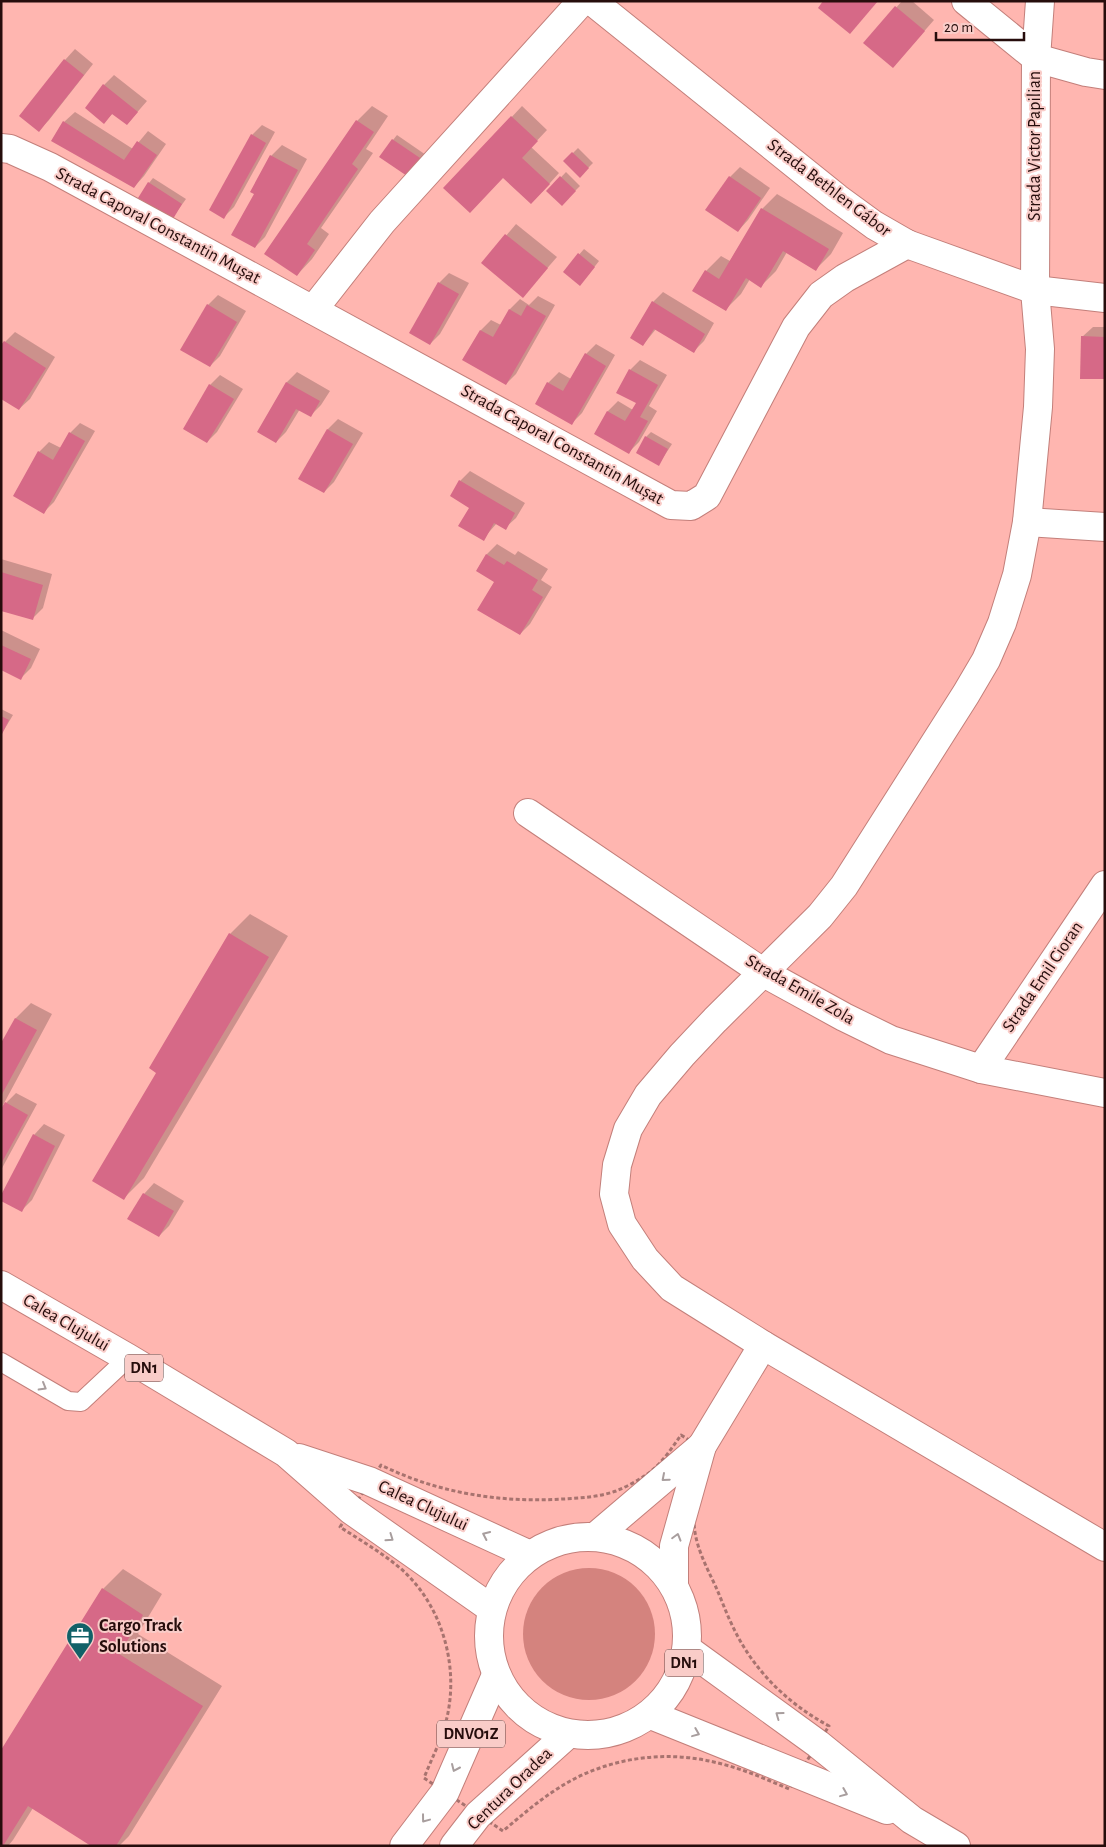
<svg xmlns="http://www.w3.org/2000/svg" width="1106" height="1847" viewBox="0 0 1106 1847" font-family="'Alegreya Sans',sans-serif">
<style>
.green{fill:#d4837e}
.shadow{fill:#0003}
.building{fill:#d66987}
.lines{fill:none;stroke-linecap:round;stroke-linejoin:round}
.lane-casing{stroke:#c37f7a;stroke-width:20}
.street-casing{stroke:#c37f7a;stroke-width:30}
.primary-casing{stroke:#c37f7a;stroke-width:30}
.path{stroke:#a8736f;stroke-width:3;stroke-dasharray:4 2.5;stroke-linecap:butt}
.lane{stroke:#fff;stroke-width:18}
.street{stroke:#fff;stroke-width:28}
.primary{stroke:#fff;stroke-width:28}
.oneway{stroke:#a89e9e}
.labels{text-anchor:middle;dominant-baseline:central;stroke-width:4;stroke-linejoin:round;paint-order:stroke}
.shield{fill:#f9ccc8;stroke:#654644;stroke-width:1}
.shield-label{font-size:16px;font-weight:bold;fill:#260d0c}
.street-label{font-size:18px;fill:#260d0c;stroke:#f9ccc8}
.poi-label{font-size:18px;font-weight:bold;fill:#260d0c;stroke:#f9ccc8;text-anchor:start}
</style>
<rect width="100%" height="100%" fill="#ffb6b0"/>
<circle class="green" cx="589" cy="1634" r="66"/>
<g class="shadow">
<path d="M 902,1 L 912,1 L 934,20 L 893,67 L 865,43 Z"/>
<path d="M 75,49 L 93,64 L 49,120 L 39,130 L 21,116 L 65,60 Z"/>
<path d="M 114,75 L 147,101 L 127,124 L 113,113 L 104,122 L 104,85 Z"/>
<path d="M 372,106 L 388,116 L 366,149 L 373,153 L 321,228 L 329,234 L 312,259 L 297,275 L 266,254 L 357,121 Z"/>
<path d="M 522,106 L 547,130 L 531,147 L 559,173 L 542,192 L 504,176 L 445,188 Z"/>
<path d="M 75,112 L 133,149 L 148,131 L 166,144 L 144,176 L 134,187 L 64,122 Z"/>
<path d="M 262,125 L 275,132 L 234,207 L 224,217 L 252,135 Z"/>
<path d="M 397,135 L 426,155 L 415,172 L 393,140 Z"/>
<path d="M 282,145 L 307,159 L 265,237 L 255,247 L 255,194 L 251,192 L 271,156 Z"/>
<path d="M 578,148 L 593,163 L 580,176 L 565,161 Z"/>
<path d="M 740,167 L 770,188 L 748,220 L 738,231 L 730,177 Z"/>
<path d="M 566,172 L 580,186 L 562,204 L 548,191 Z"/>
<path d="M 153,178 L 186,199 L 173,217 L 149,183 Z"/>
<path d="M 777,194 L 843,233 L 831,254 L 816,269 L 787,252 L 776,271 L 761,286 L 750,279 L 741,294 L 725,310 L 706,271 L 721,256 L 730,261 L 762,209 Z"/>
<path d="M 516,224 L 557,257 L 523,296 L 483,263 Z"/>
<path d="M 584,249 L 599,261 L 585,279 L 564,272 Z"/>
<path d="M 449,273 L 469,283 L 440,334 L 430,344 L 439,283 Z"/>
<path d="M 663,292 L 714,323 L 704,341 L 693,352 L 656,329 L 643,345 L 653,302 Z"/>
<path d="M 218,295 L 246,311 L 220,356 L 210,366 L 208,305 Z"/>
<path d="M 538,296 L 555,305 L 516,374 L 506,384 L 464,360 L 481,330 L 491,320 L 501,325 L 510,309 L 520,299 L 529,305 Z"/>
<path d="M 1093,327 L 1105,327 L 1105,378 L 1082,337 Z"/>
<path d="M 15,332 L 55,357 L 30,399 L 19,409 L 5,342 Z"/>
<path d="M 596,344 L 615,355 L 582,413 L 572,423 L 537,404 L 548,383 L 559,372 L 571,379 L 586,354 Z"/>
<path d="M 640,360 L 667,375 L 649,406 L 657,411 L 639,442 L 629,452 L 596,433 L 608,411 L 618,401 L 633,410 L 637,403 L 630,370 Z"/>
<path d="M 297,372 L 330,391 L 321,405 L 311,415 L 300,409 L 286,432 L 276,442 L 259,432 L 287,382 Z"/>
<path d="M 220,375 L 243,389 L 217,432 L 207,442 L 210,385 Z"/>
<path d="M 338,419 L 363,433 L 334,482 L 324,492 L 300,478 L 328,429 Z"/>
<path d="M 80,423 L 95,431 L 54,502 L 44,512 L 39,452 L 49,442 L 61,448 L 70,433 Z"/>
<path d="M 651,432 L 672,444 L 659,464 L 646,437 Z"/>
<path d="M 470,471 L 525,503 L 516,518 L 505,528 L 497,523 L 483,539 L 460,481 Z"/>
<path d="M 497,544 L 515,555 L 518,551 L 548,569 L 541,580 L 552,587 L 530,624 L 520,634 L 496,582 L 477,570 L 487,554 Z"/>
<path d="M 1,559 L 52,574 L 43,608 L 32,619 L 1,610 Z"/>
<path d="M 1,630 L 40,649 L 31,668 L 21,678 L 1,668 Z"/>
<path d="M 1,709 L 13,715 L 1,735 Z"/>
<path d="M 250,914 L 288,936 L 144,1178 L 124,1198 L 158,1072 L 230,934 Z"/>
<path d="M 31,1003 L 52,1014 L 2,1107 L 16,1093 L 37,1104 L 1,1170 L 1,1045 L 16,1018 Z"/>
<path d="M 44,1124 L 65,1135 L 32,1200 L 22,1210 L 34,1135 Z"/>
<path d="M 154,1183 L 184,1201 L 169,1226 L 159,1236 L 144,1194 Z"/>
<path d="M 123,1569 L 162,1594 L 138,1634 L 222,1686 L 129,1836 L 119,1846 L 93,1846 L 33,1808 L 13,1840 L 8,1846 L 1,1846 L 103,1589 Z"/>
</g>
<g class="building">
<path d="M 823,1 L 878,1 L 850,34 L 818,8 Z"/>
<path d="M 895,6 L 925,31 L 893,68 L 863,43 Z"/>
<path d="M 64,59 L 84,75 L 39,132 L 19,116 Z"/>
<path d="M 103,84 L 138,112 L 127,125 L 112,114 L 104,124 L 85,108 Z"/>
<path d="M 511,116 L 538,141 L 522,158 L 550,184 L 531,204 L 503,178 L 470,213 L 443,188 Z"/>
<path d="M 356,120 L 374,132 L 352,164 L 358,169 L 307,244 L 315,250 L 297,276 L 264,254 Z"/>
<path d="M 63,121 L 124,160 L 137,141 L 157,155 L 134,188 L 51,141 Z"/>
<path d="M 251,134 L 266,143 L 224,219 L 209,210 Z"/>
<path d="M 392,139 L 423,160 L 410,178 L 379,157 Z"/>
<path d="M 572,152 L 589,168 L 580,178 L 563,161 Z"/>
<path d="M 270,155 L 298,170 L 255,248 L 231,235 L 254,194 L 250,192 Z"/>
<path d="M 560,176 L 576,191 L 562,206 L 546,191 Z"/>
<path d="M 729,176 L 761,198 L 738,232 L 705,210 Z"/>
<path d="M 148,182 L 182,204 L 173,219 L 138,198 Z"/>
<path d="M 761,208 L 829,249 L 816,271 L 783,251 L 761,288 L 746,278 L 726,311 L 692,291 L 705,270 L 719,279 Z"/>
<path d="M 505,234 L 548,268 L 523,298 L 481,263 Z"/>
<path d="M 578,253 L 595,267 L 580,286 L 563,272 Z"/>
<path d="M 438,282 L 459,294 L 430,345 L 409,333 Z"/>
<path d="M 652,301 L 705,334 L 694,353 L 654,329 L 643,346 L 630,338 Z"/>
<path d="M 207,304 L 237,322 L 210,367 L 180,350 Z"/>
<path d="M 527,305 L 546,316 L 506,385 L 462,360 L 480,330 L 493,337 L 509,309 L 521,316 Z"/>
<path d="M 1081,336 L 1105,337 L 1105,379 L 1080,379 Z"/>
<path d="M 4,341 L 46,368 L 19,410 L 1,399 L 1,345 Z"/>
<path d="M 585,353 L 606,366 L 572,425 L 535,404 L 547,382 L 563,391 Z"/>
<path d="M 629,369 L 658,385 L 640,417 L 648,421 L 629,454 L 594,434 L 607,411 L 625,421 L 636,403 L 616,393 Z"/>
<path d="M 286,382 L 320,401 L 311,417 L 296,409 L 276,443 L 257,432 Z"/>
<path d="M 209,384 L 234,399 L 207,443 L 183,429 Z"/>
<path d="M 327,429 L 353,444 L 324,493 L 298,479 Z"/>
<path d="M 69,432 L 85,441 L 44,514 L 13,496 L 38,451 L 53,460 Z"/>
<path d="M 645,436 L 668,449 L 659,466 L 636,453 Z"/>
<path d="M 459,480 L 515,513 L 506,530 L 494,523 L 484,541 L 458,526 L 469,508 L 450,496 Z"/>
<path d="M 486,554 L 504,565 L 507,561 L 538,580 L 532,590 L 543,597 L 520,635 L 477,610 L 494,582 L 476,571 Z"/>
<path d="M 1,572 L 43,585 L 33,620 L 1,611 Z"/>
<path d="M 1,645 L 31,659 L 21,680 L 1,670 Z"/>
<path d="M 1,716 L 9,720 L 1,736 Z"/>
<path d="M 229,933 L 269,957 L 124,1200 L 92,1181 L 156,1073 L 149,1068 Z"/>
<path d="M 15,1018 L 37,1030 L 1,1096 L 1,1043 Z"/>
<path d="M 5,1102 L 28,1115 L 1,1164 L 1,1109 Z"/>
<path d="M 33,1134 L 55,1146 L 22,1212 L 1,1201 L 1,1195 Z"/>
<path d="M 143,1193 L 174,1211 L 159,1237 L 127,1219 Z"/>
<path d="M 102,1588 L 143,1615 L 119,1654 L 203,1706 L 116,1846 L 91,1846 L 28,1806 L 3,1846 L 1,1846 L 1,1750 Z"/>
</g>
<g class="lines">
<g class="lane-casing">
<path id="lane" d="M 1,1362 L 68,1401 L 81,1402 L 128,1358"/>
</g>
<g class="street-casing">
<g id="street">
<path d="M 592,1 L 837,198 L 874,225 L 907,244 L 1035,290 L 1105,298"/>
<path d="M 966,1 L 1036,58 L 1086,72 L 1105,75"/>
<path d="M 1040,1 L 1036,58 L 1035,290 L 1040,349 L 1038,407 L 1027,522 L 1017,575 L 1002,623 L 986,660 L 966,694 L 844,886 L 820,916 L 715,1020 L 682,1055 L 648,1095 L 628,1129 L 617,1165 L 614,1194 L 622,1224 L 645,1259 L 672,1288 L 763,1345 L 1105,1547"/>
<path d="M 1,148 L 10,149 L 50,167 L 671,505 L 691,506 L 707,496 L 796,327 L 821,295 L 845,278 L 907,244"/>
<path d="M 313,310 L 382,222 L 582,1"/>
<path d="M 1027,522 L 1105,527"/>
<path d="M 528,813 L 764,973 L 844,1017 L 891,1040 L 981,1069 L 1105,1093"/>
<path d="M 981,1069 L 1105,885"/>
<path d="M 595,1537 L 702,1446"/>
<path d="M 674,1586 L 674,1546 L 702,1446 L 763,1345"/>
</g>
</g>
<g class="primary-casing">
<g id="primary">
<path d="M 1,1285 L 128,1358 L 286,1453 L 351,1510 L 492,1609"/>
<path d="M 299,1458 L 369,1481 L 530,1555"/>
<circle cx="588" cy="1636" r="99"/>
<path d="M 687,1649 L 818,1744 L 912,1820 L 956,1846"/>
<path d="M 651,1715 L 887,1810"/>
<path d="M 404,1846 L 445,1792 L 496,1675"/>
<path d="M 454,1846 L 478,1815 L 568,1734"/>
</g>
</g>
<path class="path" d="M 681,1435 L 713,1455 C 705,1475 693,1497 694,1520 C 694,1543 705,1564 715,1585 C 721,1598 726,1613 733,1627 C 754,1671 787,1703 829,1726 L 789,1789 C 766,1779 743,1769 718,1763 C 664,1749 604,1758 557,1789 C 538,1801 521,1816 503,1831 L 424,1778 C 431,1760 440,1743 445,1725 C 461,1670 443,1605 400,1568 C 381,1552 360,1540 340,1527 L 381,1465 C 437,1493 501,1503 563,1499 C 581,1498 599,1497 616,1491 C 626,1487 637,1481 646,1475 C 661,1465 671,1449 681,1435 Z"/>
<use href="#lane" class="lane"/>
<use href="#street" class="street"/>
<use href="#primary" class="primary"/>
</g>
<defs><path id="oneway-chevron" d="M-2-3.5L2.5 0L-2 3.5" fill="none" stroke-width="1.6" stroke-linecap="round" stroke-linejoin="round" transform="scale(1.25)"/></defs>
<g class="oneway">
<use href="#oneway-chevron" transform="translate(43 1387) rotate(30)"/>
<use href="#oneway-chevron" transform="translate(665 1478) rotate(139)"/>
<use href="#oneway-chevron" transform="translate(486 1535) rotate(-155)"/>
<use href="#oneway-chevron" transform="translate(677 1537) rotate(-74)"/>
<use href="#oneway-chevron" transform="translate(390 1538) rotate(35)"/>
<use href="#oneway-chevron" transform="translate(779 1715) rotate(-144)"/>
<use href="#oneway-chevron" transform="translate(696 1733) rotate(22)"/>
<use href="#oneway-chevron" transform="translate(455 1768) rotate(114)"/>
<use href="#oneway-chevron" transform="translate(844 1793) rotate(22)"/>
<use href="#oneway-chevron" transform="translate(425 1819) rotate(127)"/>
</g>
<defs>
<g id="office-pin" transform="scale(1.4375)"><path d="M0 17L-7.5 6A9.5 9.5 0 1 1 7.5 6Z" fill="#116168" stroke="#f9ccc8"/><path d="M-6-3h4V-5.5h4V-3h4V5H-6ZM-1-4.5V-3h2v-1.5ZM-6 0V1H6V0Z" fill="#fff"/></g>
</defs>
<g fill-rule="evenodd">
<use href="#office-pin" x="80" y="1636"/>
</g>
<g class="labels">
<g class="shield">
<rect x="125" y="1354.5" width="38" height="27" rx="4"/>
<rect x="665" y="1649.5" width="38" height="27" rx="4"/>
<rect x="437" y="1720.5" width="68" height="27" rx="4"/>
</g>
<g class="shield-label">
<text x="144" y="1368">DN1</text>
<text x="684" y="1663">DN1</text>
<text x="471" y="1734">DNVO1Z</text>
</g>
<g class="street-label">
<text transform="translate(1035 146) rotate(-90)">Strada Victor Papilian</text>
<text transform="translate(829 188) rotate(37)">Strada Bethlen Gábor</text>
<text transform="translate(158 226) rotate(28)">Strada Caporal Constantin Mușat</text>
<text transform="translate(562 445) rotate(29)">Strada Caporal Constantin Mușat</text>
<text transform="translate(1043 977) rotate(-56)">Strada Emil Cioran</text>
<text transform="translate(800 990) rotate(30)">Strada Emile Zola</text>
<text transform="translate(66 1323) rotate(30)">Calea Clujului</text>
<text transform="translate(423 1506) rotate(25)">Calea Clujului</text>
<text transform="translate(510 1789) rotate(-44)">Centura Oradea</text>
</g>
<g class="poi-label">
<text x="99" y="1626">Cargo Track<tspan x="99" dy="21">Solutions</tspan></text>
</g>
</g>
<rect width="1106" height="1847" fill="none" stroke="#260d0c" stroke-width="5"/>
<path d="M936 32v8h88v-8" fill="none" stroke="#260d0c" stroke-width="2.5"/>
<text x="944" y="32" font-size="15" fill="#260d0c" stroke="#f9ccc8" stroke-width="4" paint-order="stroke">20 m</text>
</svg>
